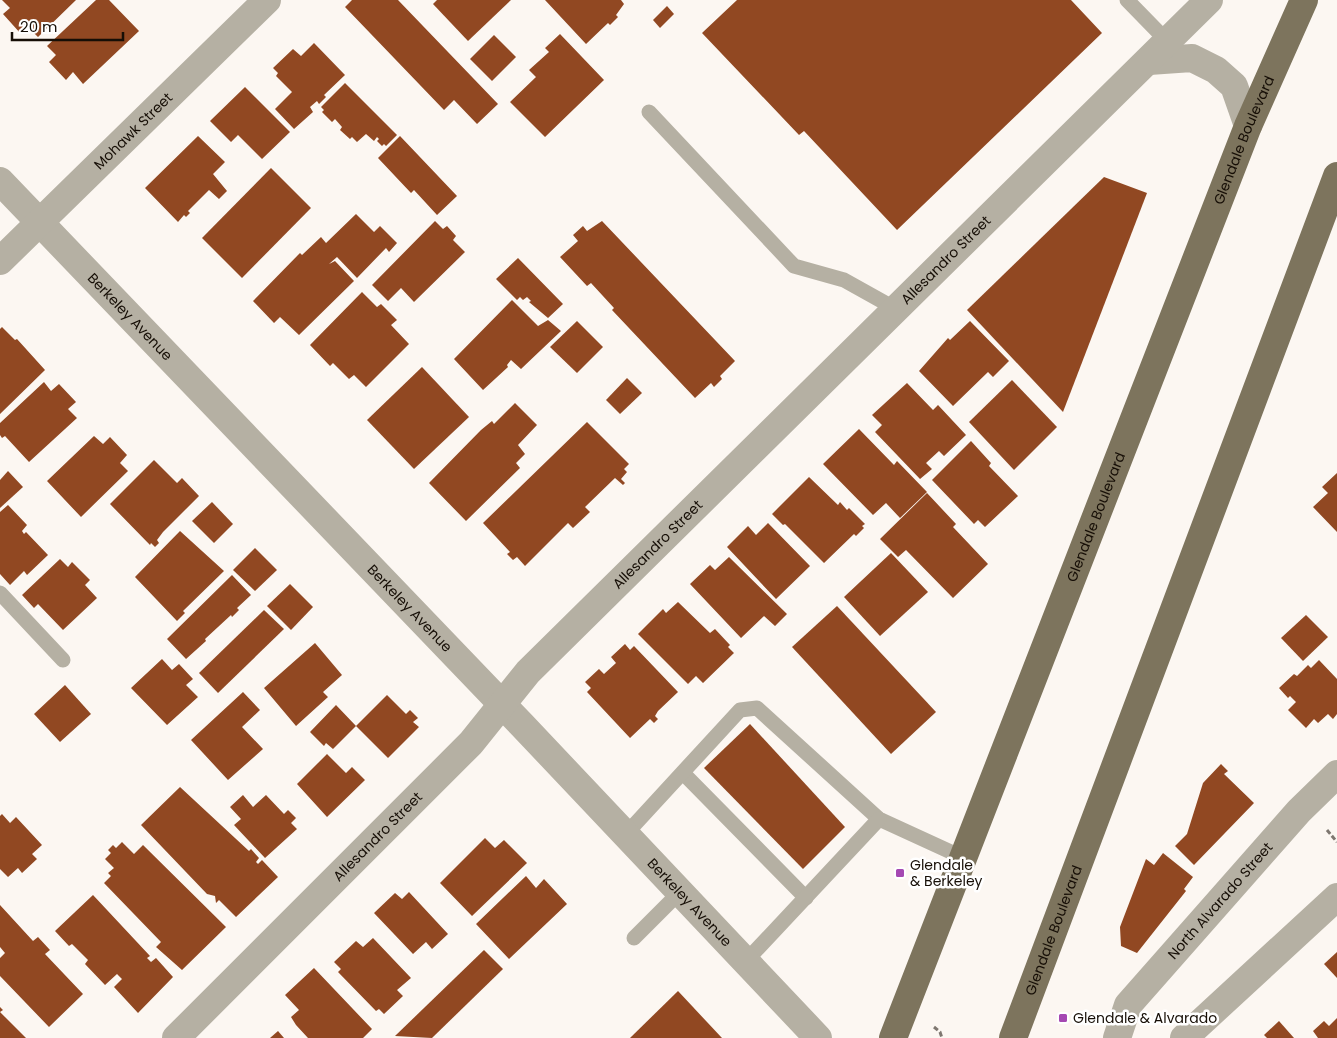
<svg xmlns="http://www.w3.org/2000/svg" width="1337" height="1038" viewBox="0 0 1337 1038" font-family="Poppins,sans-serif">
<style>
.building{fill:#914822}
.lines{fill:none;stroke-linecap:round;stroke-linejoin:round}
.path{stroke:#7e7770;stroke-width:3;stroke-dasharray:5 2.5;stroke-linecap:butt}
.service{stroke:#b5b0a3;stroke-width:15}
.minor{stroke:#b5b0a3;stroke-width:28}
.primary{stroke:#7d745d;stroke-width:28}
.poi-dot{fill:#a548b2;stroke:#fff;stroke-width:2}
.labels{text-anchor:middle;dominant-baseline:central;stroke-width:5;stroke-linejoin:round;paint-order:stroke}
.street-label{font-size:14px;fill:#160e06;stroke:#fff}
.poi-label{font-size:14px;fill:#160e06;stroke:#fff;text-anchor:start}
</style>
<rect width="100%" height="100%" fill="#fcf7f2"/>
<g class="building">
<path d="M 2,0 L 76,0 L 38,37 L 28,27 L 21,34 L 3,14 L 10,8 Z"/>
<path d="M 96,0 L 109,0 L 139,31 L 83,84 L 73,72 L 66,80 L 49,62 L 56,55 L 47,46 Z"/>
<path d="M 352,0 L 398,0 L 498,104 L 477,124 L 454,100 L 444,110 L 345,7 Z"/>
<path d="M 437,0 L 511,0 L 468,41 L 433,4 Z"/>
<path d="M 545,0 L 621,0 L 624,4 L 616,15 L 618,17 L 610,25 L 608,23 L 586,44 Z"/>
<path d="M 737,0 L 1071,0 L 1102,33 L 897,230 L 804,131 L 799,135 L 702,33 Z"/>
<path d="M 667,6 L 674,14 L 660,28 L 653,20 Z"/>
<path d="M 560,34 L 604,80 L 545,137 L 510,102 L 536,77 L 529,70 L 549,52 L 545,48 Z"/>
<path d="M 494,35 L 516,57 L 492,81 L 470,59 Z"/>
<path d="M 314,43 L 345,75 L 324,95 L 326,97 L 319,104 L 317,101 L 310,107 L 313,112 L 294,129 L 275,109 L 292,92 L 276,76 L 278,73 L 273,68 L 293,49 L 301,56 Z"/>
<path d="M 345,83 L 397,135 L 386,146 L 384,144 L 382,146 L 377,141 L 379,139 L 377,137 L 374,141 L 366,134 L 357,142 L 352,137 L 350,139 L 340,130 L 342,127 L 335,119 L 332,122 L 322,112 L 324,110 L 321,107 Z"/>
<path d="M 245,87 L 290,132 L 262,159 L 238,135 L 231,142 L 210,121 Z"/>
<path d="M 198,136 L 225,162 L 213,174 L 227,191 L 219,199 L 209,190 L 188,211 L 190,213 L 186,217 L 184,215 L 178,222 L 145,188 Z"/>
<path d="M 400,136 L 457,196 L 437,215 L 414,190 L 411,193 L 378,158 Z"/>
<path d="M 271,168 L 311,208 L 242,278 L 202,238 Z"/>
<path d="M 1104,177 L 1147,193 L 1063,412 L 967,310 Z"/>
<path d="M 356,214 L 374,232 L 380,226 L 397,243 L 389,252 L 386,248 L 357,278 L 337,257 L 329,264 L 335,261 L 354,281 L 299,335 L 280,317 L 274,323 L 253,301 L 298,255 L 300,253 L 302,255 L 321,237 L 326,243 Z"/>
<path d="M 435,221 L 443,229 L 447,226 L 456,236 L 453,240 L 465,252 L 414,302 L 401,288 L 388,301 L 372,285 Z"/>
<path d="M 602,221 L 735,361 L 720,376 L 722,379 L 714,387 L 711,383 L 695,398 L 612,310 L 614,308 L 591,283 L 587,286 L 560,257 L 578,241 L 573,235 L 583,226 L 587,231 Z"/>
<path d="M 518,258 L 563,304 L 548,318 L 529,302 L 531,301 L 527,297 L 523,300 L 520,297 L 517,300 L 496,279 Z"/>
<path d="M 362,292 L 377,307 L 381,304 L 397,320 L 391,325 L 409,344 L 366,387 L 354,375 L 349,379 L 333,363 L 330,366 L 310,345 Z"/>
<path d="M 512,300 L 538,326 L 548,320 L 561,331 L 521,369 L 511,360 L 507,365 L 508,367 L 483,390 L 454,359 Z"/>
<path d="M 577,321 L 603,347 L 577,373 L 550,347 Z"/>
<path d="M 970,321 L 1009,361 L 993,377 L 988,372 L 953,406 L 919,371 L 948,338 L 950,340 Z"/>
<path d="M 2,327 L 15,340 L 17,339 L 45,370 L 0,414 L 0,329 Z"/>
<path d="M 422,367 L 469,417 L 414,469 L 367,420 Z"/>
<path d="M 627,378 L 642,393 L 620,414 L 606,400 Z"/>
<path d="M 1012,380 L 1057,427 L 1014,470 L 969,422 Z"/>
<path d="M 44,382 L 51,391 L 59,384 L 76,402 L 68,409 L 77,418 L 29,462 L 5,436 L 2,438 L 0,435 L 0,423 Z"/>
<path d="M 907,383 L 933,410 L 938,405 L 966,435 L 944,456 L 939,451 L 926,463 L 932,469 L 920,479 L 875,432 L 882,425 L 872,415 Z"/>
<path d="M 515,403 L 537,425 L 518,445 L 525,454 L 516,463 L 520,468 L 466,521 L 429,483 L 481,430 L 492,421 L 494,424 Z"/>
<path d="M 587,422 L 629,464 L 624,469 L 627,472 L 621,479 L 625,483 L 623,485 L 615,478 L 585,507 L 590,512 L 573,528 L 568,523 L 525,566 L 517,557 L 513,560 L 507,554 L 510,552 L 483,523 Z"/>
<path d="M 859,429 L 894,465 L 897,461 L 927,492 L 900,518 L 886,503 L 873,515 L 823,464 Z"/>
<path d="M 94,436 L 103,444 L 110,437 L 127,455 L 120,463 L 128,471 L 81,517 L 47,481 Z"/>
<path d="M 971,441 L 991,463 L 989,466 L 1018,496 L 985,527 L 978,520 L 974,524 L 932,480 Z"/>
<path d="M 154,460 L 177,483 L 182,478 L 199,496 L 163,532 L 157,540 L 159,543 L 155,547 L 151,543 L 150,545 L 110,504 Z"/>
<path d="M 8,471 L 23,487 L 0,508 L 0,480 Z"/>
<path d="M 1337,473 L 1337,532 L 1313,507 L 1328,493 L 1322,487 Z"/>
<path d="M 809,477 L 838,505 L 840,502 L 847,510 L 849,508 L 865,524 L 862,526 L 864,528 L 856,536 L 854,534 L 824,563 L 785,524 L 783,525 L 772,514 Z"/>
<path d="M 927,493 L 956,524 L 953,527 L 988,564 L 953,598 L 906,550 L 898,557 L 880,539 Z"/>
<path d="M 212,502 L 233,524 L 214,543 L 192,521 Z"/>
<path d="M 8,505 L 27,525 L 22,531 L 24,534 L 26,532 L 48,555 L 27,575 L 24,571 L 10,585 L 0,574 L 0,512 Z"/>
<path d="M 768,523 L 810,566 L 776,599 L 727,547 L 748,526 L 756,535 Z"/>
<path d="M 180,531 L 224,571 L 183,611 L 185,613 L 177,621 L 135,577 Z"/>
<path d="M 255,548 L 277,570 L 255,591 L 233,570 Z"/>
<path d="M 891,553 L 928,592 L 880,636 L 844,597 Z"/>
<path d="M 729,557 L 787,614 L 775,626 L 764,616 L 741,638 L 690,584 L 710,565 L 715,570 Z"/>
<path d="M 60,559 L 68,567 L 72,562 L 90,580 L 85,585 L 97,598 L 63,630 L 38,604 L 34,608 L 22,595 Z"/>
<path d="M 232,575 L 251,595 L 237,608 L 239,610 L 232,617 L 231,615 L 205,639 L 206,641 L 186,659 L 167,639 Z"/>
<path d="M 290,584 L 313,607 L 291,630 L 267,606 Z"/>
<path d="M 678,602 L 710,633 L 715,629 L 730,645 L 728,647 L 734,653 L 703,683 L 696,676 L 688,684 L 638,634 L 663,609 L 666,613 Z"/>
<path d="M 837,606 L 936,712 L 891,754 L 792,647 Z"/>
<path d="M 264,610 L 284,629 L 218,693 L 199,673 Z"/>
<path d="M 1306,615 L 1328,637 L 1303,661 L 1281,638 Z"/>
<path d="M 315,643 L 342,675 L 323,692 L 328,697 L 296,726 L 264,688 Z"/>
<path d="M 625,644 L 630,650 L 634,646 L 678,692 L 658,711 L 655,716 L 658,719 L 654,723 L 650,719 L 630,738 L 587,692 L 591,688 L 585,682 L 599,669 L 604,674 L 616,663 L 611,657 Z"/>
<path d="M 162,659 L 172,670 L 179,664 L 193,679 L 186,685 L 198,697 L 167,725 L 131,688 Z"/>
<path d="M 1319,660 L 1337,679 L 1337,714 L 1333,719 L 1328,714 L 1318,723 L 1314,719 L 1306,728 L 1288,710 L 1296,702 L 1290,696 L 1288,698 L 1279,688 L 1294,674 L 1297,676 L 1308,665 L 1311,668 Z"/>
<path d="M 65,685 L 91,714 L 60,742 L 34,714 Z"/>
<path d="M 243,692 L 260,710 L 242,727 L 263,749 L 228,780 L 191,740 Z"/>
<path d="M 387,695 L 406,714 L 410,710 L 418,718 L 413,722 L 419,727 L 388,758 L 356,726 L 333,749 L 326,743 L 324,746 L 310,732 L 336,705 L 356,726 Z"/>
<path d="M 750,724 L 845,827 L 803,869 L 704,768 Z"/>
<path d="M 327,754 L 346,773 L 352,767 L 365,780 L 327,817 L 297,784 Z"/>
<path d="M 1221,764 L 1228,771 L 1224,774 L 1254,803 L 1194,865 L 1175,846 L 1187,834 L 1203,783 Z"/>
<path d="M 180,787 L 249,851 L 251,849 L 259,858 L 256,862 L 258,864 L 262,860 L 278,877 L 236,917 L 219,900 L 216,903 L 215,896 L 207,894 L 141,825 Z"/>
<path d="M 243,795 L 253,807 L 266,795 L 284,814 L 288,810 L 296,818 L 291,823 L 297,829 L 265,858 L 234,825 L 241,819 L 230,807 Z"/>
<path d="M 2,814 L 10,823 L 16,817 L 42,845 L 32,854 L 37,859 L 22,873 L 18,868 L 8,877 L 0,869 L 0,816 Z"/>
<path d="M 485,838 L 495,848 L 504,840 L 527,863 L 472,916 L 440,883 Z"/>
<path d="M 122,842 L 134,854 L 143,845 L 226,927 L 182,970 L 156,947 L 161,942 L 104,883 L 111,876 L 108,873 L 114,868 L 105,859 L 111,853 L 108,850 L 113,845 L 116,848 Z"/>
<path d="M 1163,853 L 1193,877 L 1184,889 L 1186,891 L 1137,953 L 1121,946 L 1120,927 L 1146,859 L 1154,865 Z"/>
<path d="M 526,876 L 536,888 L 544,879 L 567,904 L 509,959 L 476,924 Z"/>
<path d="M 409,892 L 448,934 L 432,949 L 426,942 L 413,954 L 374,913 L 395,893 L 402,899 Z"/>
<path d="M 93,895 L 150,956 L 147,958 L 151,962 L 156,958 L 173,977 L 138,1013 L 114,987 L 122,979 L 117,974 L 105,985 L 85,964 L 88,960 L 72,944 L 69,946 L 55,931 Z"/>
<path d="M 0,905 L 33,941 L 38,937 L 50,950 L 45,954 L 83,994 L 49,1027 L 0,976 L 0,958 L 5,953 L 0,947 Z"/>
<path d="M 373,938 L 411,978 L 397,990 L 403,996 L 384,1014 L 379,1009 L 376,1011 L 338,972 L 341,969 L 334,962 L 356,941 L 363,947 Z"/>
<path d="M 484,950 L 503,969 L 432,1038 L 395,1036 Z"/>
<path d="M 1337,952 L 1337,978 L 1324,964 Z"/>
<path d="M 314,968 L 372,1029 L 363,1038 L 308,1038 L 296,1025 L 291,1017 L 299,1010 L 285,995 Z"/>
<path d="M 678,991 L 722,1038 L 630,1038 Z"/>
<path d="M 0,1007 L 3,1010 L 0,1012 L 26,1038 L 0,1038 Z"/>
<path d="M 1337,1018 L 1337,1038 L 1318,1038 L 1313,1031 L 1324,1021 L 1329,1026 Z"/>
<path d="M 1279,1021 L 1294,1038 L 1267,1038 L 1264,1035 Z"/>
<path d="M 278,1031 L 284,1038 L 270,1038 Z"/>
</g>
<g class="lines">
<g class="path">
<path d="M 1327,830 L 1337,842"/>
<path d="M 934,1027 L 940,1032 L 942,1038"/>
</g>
<g class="service">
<path d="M 1127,0 L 1168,42"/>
<path d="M 649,112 L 794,266 L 844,280 L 896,309"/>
<path d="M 0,593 L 63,660"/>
<path d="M 683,773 L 806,898"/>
<path d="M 625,835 L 740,710 L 757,708 L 879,819 L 964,858"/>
<path d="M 634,938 L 680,892"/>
<path d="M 746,961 L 879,819"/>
</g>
<g class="minor">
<path d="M 1149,61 L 1192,58 L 1216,70 L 1234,86 L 1248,126"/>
<path id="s1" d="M 0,181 L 522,725 L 818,1038"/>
<path id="s2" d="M 0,261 L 267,0"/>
<path id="s3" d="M 176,1038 L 471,743 L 528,672 L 1209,0"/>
<path id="s4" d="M 1117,1038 L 1128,1005 L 1299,811 L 1337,774"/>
<path d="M 1184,1038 L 1337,897"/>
</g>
<g class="primary">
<path id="s5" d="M 893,1038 L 1248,126 L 1304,0"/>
<path id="s6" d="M 1013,1038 L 1337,176"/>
</g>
</g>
<g class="poi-dot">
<rect x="895" y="868" width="10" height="10" rx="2.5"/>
<rect x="1058" y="1013" width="10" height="10" rx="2.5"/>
</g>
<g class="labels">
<g class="street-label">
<text stroke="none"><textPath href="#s2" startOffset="186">Mohawk Street</textPath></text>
<text stroke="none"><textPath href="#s5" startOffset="964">Glendale Boulevard</textPath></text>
<text stroke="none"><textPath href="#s3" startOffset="1095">Allesandro Street</textPath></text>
<text stroke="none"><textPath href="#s1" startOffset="188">Berkeley Avenue</textPath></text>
<text stroke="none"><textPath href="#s5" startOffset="559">Glendale Boulevard</textPath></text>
<text stroke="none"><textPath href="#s3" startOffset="690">Allesandro Street</textPath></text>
<text stroke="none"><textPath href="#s1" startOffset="592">Berkeley Avenue</textPath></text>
<text stroke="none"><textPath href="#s3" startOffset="285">Allesandro Street</textPath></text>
<text stroke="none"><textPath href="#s1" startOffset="998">Berkeley Avenue</textPath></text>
<text stroke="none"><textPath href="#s4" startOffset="174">North Alvarado Street</textPath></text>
<text stroke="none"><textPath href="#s6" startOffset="115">Glendale Boulevard</textPath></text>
</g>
<g class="poi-label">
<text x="910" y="865">Glendale<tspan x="910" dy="16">&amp; Berkeley</tspan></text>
<text x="1073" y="1018">Glendale &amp; Alvarado</text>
</g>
</g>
<path d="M12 32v8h111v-8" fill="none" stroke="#160e06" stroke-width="2.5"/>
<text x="20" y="32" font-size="15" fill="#160e06" stroke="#ffffff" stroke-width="4" paint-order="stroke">20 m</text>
</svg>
